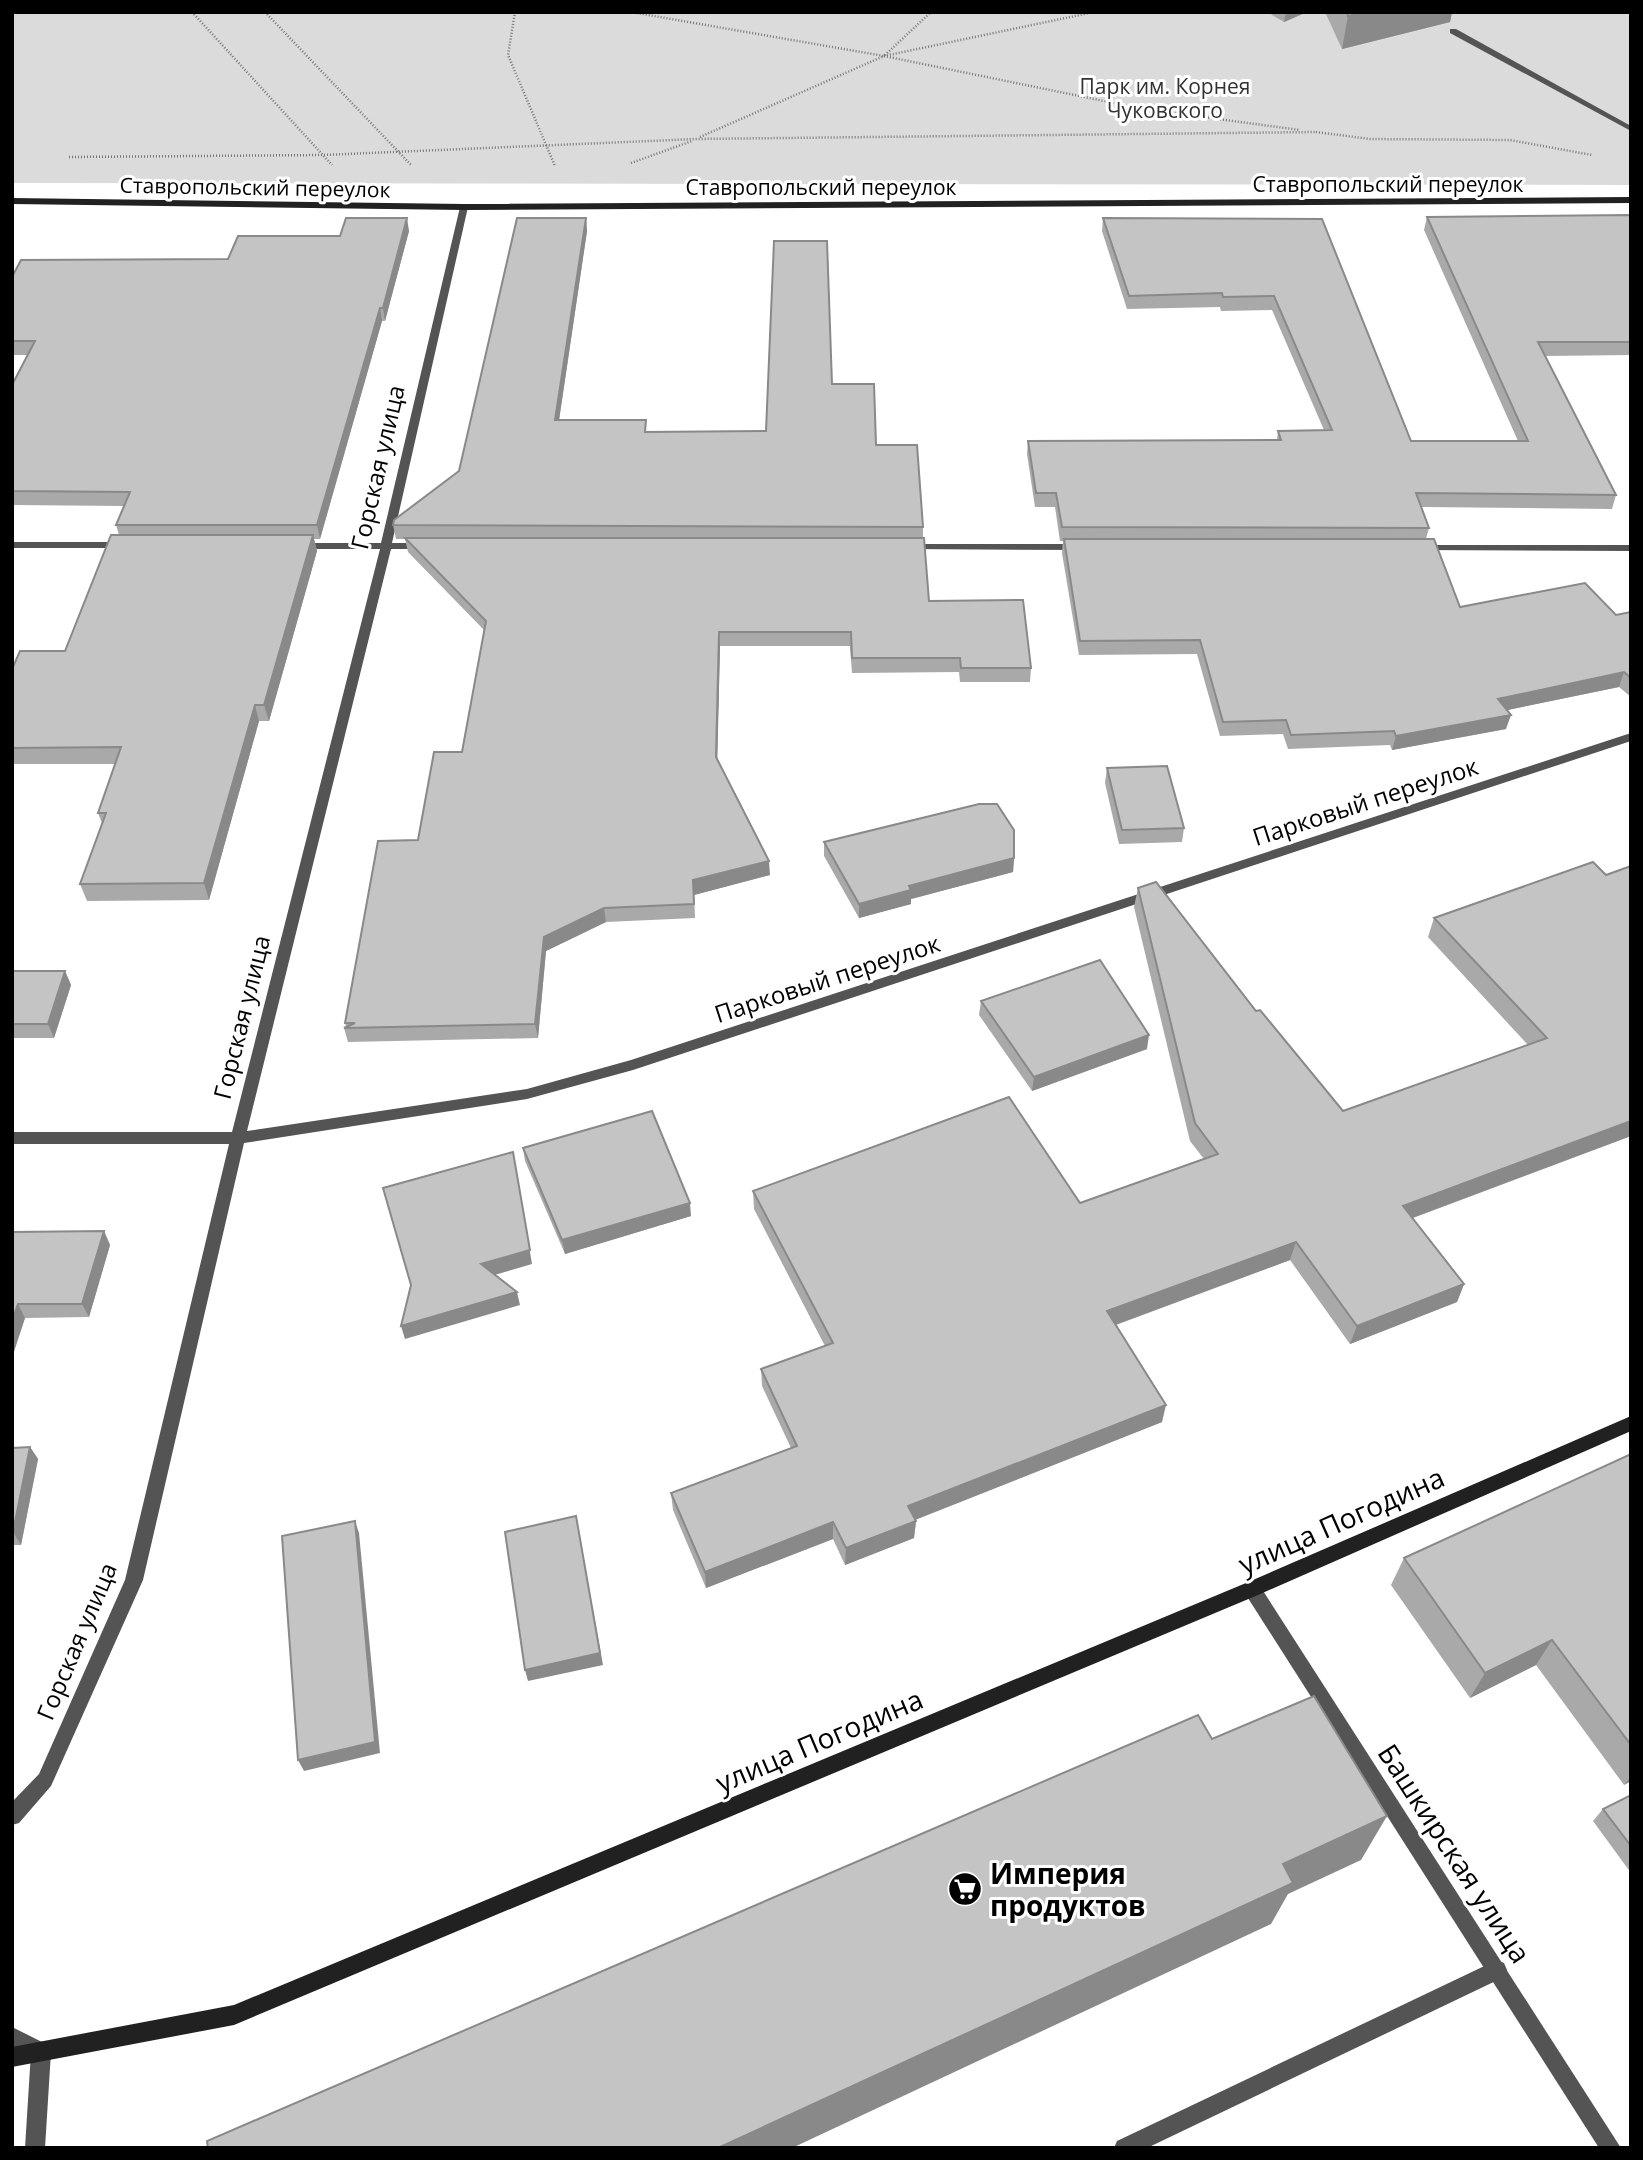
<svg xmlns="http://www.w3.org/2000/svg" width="1643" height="2160" viewBox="0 0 1643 2160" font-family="'Open Sans',sans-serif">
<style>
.green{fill:#dbdbdb}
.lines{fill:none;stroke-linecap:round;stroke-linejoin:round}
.path{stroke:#767676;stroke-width:2.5;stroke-dasharray:1 2;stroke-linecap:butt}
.lane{fill:#545454;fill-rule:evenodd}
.street{fill:#545454;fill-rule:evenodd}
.secondary{fill:#212121;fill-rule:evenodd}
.wall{fill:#a9a9a9}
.shaded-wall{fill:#898989}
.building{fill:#c4c4c4;stroke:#898989;stroke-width:2}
.labels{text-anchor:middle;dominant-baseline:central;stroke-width:6;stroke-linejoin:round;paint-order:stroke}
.far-park-label{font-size:21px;fill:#323232;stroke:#fff}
.far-street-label{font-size:21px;fill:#000;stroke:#fff}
.street-label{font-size:24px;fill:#000;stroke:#fff}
.near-street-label{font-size:28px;fill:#000;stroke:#fff}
.near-poi-label{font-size:28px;font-weight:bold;fill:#000;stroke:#fff;text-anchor:start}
</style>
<rect width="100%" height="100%" fill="#fff"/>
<path class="green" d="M 12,12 L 1631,12 L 1631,185 L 12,183 Z"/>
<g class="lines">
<g class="path">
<path d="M 192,12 L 332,165"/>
<path d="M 265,12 L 412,166"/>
<path d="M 515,12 L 508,55 L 555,166"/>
<path d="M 631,12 L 884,56 L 931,12"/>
<path d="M 884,56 L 1143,109 L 1300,130"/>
<path d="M 1316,132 L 1370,139 L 1510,140 L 1592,155"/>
<path d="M 700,137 L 884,56 L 1094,12"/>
<path d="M 69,157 L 323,155 L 696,139 L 1316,132"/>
<path d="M 631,163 L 692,141"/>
</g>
<g class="lane">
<path d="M 1450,29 L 1456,29 L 1631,126 L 1631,131 L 1450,33 Z"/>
<path d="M 1497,1960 L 1504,1963 L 1507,1970 L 1504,1977 L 1147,2148 L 1114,2148 L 1117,2141 Z"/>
<path d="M 41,2042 L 48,2045 L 51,2052 L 45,2148 L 25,2148 L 31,2052 L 34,2045 Z"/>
</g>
<g class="street">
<path d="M 464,204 L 468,207 L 392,543 L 425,543 L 430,546 L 425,549 L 391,549 L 247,1131 L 527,1089 L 631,1060 L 1631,733 L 1631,741 L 633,1070 L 527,1099 L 244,1143 L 143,1580 L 51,1786 L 19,1823 L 12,1825 L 12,1802 L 39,1774 L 125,1580 L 229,1144 L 12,1144 L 12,1132 L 232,1132 L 380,549 L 299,549 L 294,546 L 299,543 L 381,543 L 460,207 Z"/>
<path d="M 12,542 L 124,542 L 129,545 L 124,548 L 12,548 Z"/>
<path d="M 908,544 L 1080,544 L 1085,547 L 1080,550 L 904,549 L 903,547 Z"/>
<path d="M 1419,545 L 1631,545 L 1631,551 L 1415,550 L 1414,548 Z"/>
<path d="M 1252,1581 L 1258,1583 L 1621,2148 L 1599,2148 L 1246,1595 L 1243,1589 L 1246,1583 Z"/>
<path d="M 12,2027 L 48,2045 L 51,2052 L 48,2059 L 41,2062 L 12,2048 Z"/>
</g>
<g class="secondary">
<path d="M 1631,197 L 1631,203 L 464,210 L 12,204 L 12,198 L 464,204 Z"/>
<path d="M 1631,1416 L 1631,1431 L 1258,1595 L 234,2025 L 12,2067 L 12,2047 L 234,2005 L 1246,1583 Z"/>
</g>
</g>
<g class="wall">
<path d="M 1267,12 L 1307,12 L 1284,22 Z"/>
<path d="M 1325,12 L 1452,12 L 1450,22 L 1342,49 Z"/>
<path d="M 1631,215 L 1631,355 L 1545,356 L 1616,495 L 1612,509 L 1422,507 L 1429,528 L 1426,539 L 1460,607 L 1616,615 L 1631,612 L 1631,697 L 1619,687 L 1507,710 L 1506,729 L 1392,750 L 1390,745 L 1288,749 L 1283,734 L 1220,736 L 1197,654 L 1079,655 L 1062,553 L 1063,541 L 1060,541 L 1055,507 L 1035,507 L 1027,454 L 1028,441 L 1277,440 L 1278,431 L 1324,430 L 1272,310 L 1221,311 L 1220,307 L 1127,309 L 1102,231 L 1103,218 L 1322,219 L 1411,441 L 1518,441 L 1424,230 L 1427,217 Z"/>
<path d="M 586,218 L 587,231 L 559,420 L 647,432 L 766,431 L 832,384 L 876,445 L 923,527 L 923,538 L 929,601 L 1031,668 L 1030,682 L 960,682 L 959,672 L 852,673 L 850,646 L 720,646 L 717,759 L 770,875 L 694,895 L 695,918 L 606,922 L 546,951 L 538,1038 L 348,1042 L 344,1028 L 346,1027 L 345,1023 L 418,840 L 462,752 L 485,631 L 408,552 L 405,539 L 396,539 L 393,525 L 459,471 Z"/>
<path d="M 409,231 L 385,321 L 382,321 L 320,539 L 314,539 L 317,551 L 269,721 L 259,721 L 209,900 L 87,901 L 80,884 L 102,823 L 98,813 L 115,764 L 12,764 L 12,669 L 65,651 L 119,535 L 116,525 L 124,506 L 12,505 L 12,385 L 28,355 L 12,355 L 12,277 L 228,259 L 340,236 Z"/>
<path d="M 1107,768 L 1184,828 L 1182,842 L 1119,844 L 1105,783 Z"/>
<path d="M 824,842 L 1014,858 L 1013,872 L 911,899 L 911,904 L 859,918 L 824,856 Z"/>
<path d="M 1631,866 L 1631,1136 L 1413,1218 L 1464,1284 L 1457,1302 L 1350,1344 L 1290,1260 L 1116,1325 L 1162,1422 L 915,1520 L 916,1521 L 914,1538 L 845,1565 L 833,1539 L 706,1588 L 673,1510 L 671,1493 L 791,1448 L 762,1386 L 761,1369 L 825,1346 L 754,1209 L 753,1191 L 1080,1203 L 1204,1159 L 1190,1141 L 1134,907 L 1138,888 L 1256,1011 L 1343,1111 L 1528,1045 L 1428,937 L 1434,918 L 1606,875 Z"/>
<path d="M 12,971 L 65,971 L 71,985 L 54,1038 L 12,1038 Z"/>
<path d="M 981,1001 L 1147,1049 L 1032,1091 L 979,1015 Z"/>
<path d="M 523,1148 L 691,1216 L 565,1254 L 525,1161 Z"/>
<path d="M 104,1231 L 110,1245 L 89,1317 L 25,1318 L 12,1355 L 12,1232 Z"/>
<path d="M 30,1447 L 38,1459 L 21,1545 L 12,1545 L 12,1448 Z"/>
<path d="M 1631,1454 L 1631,1781 L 1624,1785 L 1536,1665 L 1470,1698 L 1391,1585 L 1404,1558 Z"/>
<path d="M 1631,1795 L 1631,1873 L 1593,1821 L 1603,1809 Z"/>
</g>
<g class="shaded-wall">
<path d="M 1286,12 L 1307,12 L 1284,22 Z"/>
<path d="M 1363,12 L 1452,12 L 1450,22 L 1342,49 L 1348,16 Z"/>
<path d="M 407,218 L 409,231 L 385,321 L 383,308 Z"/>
<path d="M 586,218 L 587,231 L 557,434 L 555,420 Z"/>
<path d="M 380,308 L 382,321 L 320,539 L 317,525 Z"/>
<path d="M 313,535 L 317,551 L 269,721 L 264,705 Z"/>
<path d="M 719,632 L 720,646 L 717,772 L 716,757 Z"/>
<path d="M 1624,672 L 1619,687 L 1493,713 L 1498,699 Z"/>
<path d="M 255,705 L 259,721 L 209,900 L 204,883 Z"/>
<path d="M 1511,715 L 1506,729 L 1392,750 L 1396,736 Z"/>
<path d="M 1014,858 L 1013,872 L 911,899 L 911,904 L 859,918 L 859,904 L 909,886 Z"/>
<path d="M 769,861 L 770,875 L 694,895 L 695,918 L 693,880 Z"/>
<path d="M 604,908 L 606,922 L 546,951 L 538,1038 L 535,1024 L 544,937 Z"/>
<path d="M 65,971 L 71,985 L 54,1038 L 48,1024 Z"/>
<path d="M 1149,1035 L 1147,1049 L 1032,1091 L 1034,1077 Z"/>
<path d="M 1631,1121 L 1631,1136 L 1396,1224 L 1403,1206 Z"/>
<path d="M 513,1152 L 532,1264 L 484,1278 L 481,1264 Z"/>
<path d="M 690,1203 L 691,1216 L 565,1254 L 562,1240 Z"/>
<path d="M 104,1231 L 110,1245 L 89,1317 L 82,1304 Z"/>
<path d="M 1296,1242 L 1290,1260 L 1104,1329 L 1107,1311 Z"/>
<path d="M 1464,1284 L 1457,1302 L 1350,1344 L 1357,1326 Z"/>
<path d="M 517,1292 L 520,1305 L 405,1339 L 401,1326 Z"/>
<path d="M 18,1304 L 25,1318 L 13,1355 L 12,1321 Z"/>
<path d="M 1166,1405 L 1162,1422 L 907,1523 L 908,1506 Z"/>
<path d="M 30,1447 L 38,1459 L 21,1545 L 13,1532 Z"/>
<path d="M 576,1516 L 603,1665 L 528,1681 L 525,1670 Z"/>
<path d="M 355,1521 L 359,1533 L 380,1753 L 304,1771 L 298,1760 Z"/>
<path d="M 916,1521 L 914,1538 L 845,1565 L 846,1548 Z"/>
<path d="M 833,1522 L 833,1539 L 706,1588 L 705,1572 Z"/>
<path d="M 1552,1640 L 1536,1665 L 1470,1698 L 1485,1673 Z"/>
<path d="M 1631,1777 L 1631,1781 L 1624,1785 Z"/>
<path d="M 1387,1816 L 1361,1860 L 1288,1894 L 1271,1924 L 792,2148 L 718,2148 L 1283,1864 Z"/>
</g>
<g class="building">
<path d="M 1347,12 L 1363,12 L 1348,16 Z"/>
<path d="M 1631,215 L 1631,342 L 1538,342 L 1616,495 L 1416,493 L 1429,528 L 1062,527 L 1056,493 L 1036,493 L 1028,441 L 1281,440 L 1278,431 L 1332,430 L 1274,296 L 1223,297 L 1222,293 L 1129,296 L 1103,218 L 1322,219 L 1411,441 L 1528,441 L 1427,217 Z"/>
<path d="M 346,218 L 407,218 L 383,308 L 380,308 L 317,525 L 116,525 L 130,492 L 12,491 L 12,385 L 35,341 L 12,341 L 12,277 L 21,260 L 228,259 L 238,236 L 340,236 Z"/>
<path d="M 517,218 L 586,218 L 555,420 L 646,420 L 645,432 L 766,431 L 774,241 L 827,241 L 832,384 L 874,384 L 876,445 L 917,445 L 923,527 L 393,525 L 394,520 L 459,471 Z"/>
<path d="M 111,535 L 313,535 L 264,705 L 255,705 L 204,883 L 80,884 L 106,813 L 98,813 L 121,747 L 12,748 L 12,669 L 20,651 L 65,651 Z"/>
<path d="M 405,538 L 924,538 L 929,601 L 1023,600 L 1031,668 L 961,668 L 960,658 L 852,658 L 851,632 L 719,632 L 716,757 L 769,861 L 693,880 L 694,904 L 604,908 L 544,937 L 535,1024 L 344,1028 L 355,1023 L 345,1023 L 378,841 L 418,840 L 434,752 L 462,752 L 486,621 Z"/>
<path d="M 1064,539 L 1434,539 L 1460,607 L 1585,583 L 1616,615 L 1631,612 L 1631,678 L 1624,672 L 1498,699 L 1511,715 L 1396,736 L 1394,731 L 1291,735 L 1286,720 L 1223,722 L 1200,640 L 1080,641 Z"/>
<path d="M 1167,766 L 1184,828 L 1122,830 L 1107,768 Z"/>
<path d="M 979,804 L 997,804 L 1014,830 L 1014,858 L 909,886 L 911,890 L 859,904 L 824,842 Z"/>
<path d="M 1593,862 L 1606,875 L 1631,866 L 1631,1121 L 1403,1206 L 1464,1284 L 1357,1326 L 1296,1242 L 1107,1311 L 1166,1405 L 908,1506 L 916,1521 L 846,1548 L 833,1522 L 705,1572 L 671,1493 L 797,1446 L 761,1369 L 833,1343 L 753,1191 L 1009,1097 L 1080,1203 L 1218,1154 L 1195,1123 L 1138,888 L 1156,882 L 1256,1011 L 1260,1010 L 1343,1111 L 1547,1038 L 1434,918 Z"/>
<path d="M 1100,960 L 1149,1035 L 1034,1077 L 981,1001 Z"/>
<path d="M 12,971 L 65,971 L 48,1024 L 12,1024 Z"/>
<path d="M 652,1111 L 690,1203 L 562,1240 L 523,1148 Z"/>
<path d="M 513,1152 L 530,1250 L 481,1264 L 517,1292 L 401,1326 L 411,1285 L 383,1188 Z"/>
<path d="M 104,1231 L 82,1304 L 18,1304 L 12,1321 L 12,1232 Z"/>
<path d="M 30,1447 L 13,1532 L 12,1533 L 12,1448 Z"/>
<path d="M 1631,1454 L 1631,1745 L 1552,1640 L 1485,1673 L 1404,1558 Z"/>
<path d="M 576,1516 L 600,1653 L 525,1670 L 505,1532 Z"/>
<path d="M 355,1521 L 375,1742 L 298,1760 L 282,1536 Z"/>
<path d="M 1314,1696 L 1387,1816 L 1283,1864 L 1293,1883 L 718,2148 L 208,2148 L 207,2141 L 1198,1715 L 1212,1739 Z"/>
<path d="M 1631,1795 L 1631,1846 L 1603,1809 Z"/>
</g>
<defs>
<g id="supermarket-disc" transform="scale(1.75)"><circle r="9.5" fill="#000" stroke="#fff"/><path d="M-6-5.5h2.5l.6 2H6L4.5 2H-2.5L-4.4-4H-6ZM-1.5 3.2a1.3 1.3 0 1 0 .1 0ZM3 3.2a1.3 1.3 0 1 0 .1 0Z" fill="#fff"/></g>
</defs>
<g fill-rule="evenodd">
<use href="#supermarket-disc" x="965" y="1889"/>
</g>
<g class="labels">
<g class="far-park-label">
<text x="1165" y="86">Парк им. Корнея<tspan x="1165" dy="24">Чуковского</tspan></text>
</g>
<g class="far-street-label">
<text x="1388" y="184">Ставропольский переулок</text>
<text transform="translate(255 187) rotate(1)">Ставропольский переулок</text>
<text x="821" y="187">Ставропольский переулок</text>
</g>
<g class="street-label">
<text transform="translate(377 467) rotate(-77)">Горская улица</text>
<text transform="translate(1365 801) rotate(-18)">Парковый переулок</text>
<text transform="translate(827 978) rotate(-18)">Парковый переулок</text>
<text transform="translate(241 1017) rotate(-76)">Горская улица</text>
<text transform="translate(76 1641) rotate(-67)">Горская улица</text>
</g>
<g class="near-street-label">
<text transform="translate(1341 1520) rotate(-24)">улица Погодина</text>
<text transform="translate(819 1740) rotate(-23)">улица Погодина</text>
<text transform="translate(1455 1853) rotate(57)">Башкирская улица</text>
</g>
<g class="near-poi-label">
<text x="990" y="1873">Империя<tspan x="990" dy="32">продуктов</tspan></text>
</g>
</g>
<rect width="1643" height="2160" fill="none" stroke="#000000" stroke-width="28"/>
</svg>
